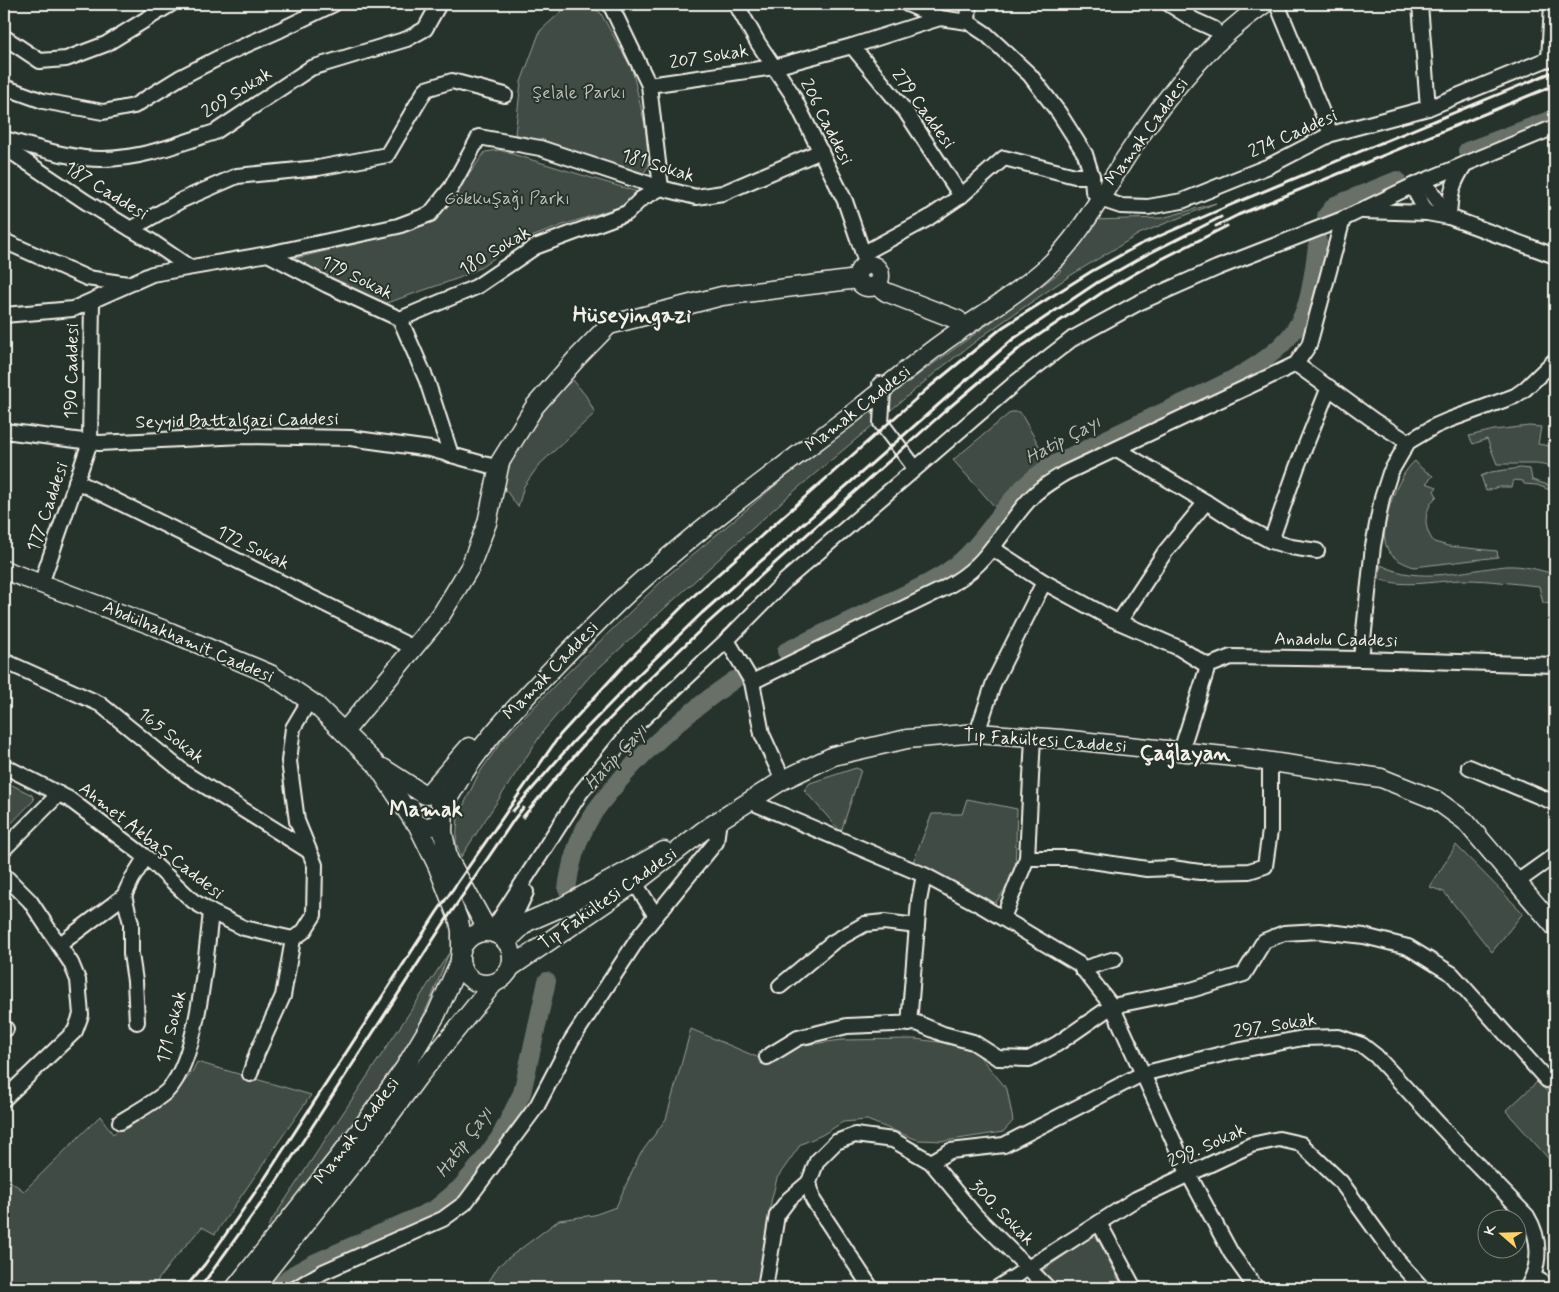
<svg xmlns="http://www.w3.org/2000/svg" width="1559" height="1292" viewBox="0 0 1559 1292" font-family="Mynerve,sans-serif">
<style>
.green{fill:#414b45;stroke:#9a9e96}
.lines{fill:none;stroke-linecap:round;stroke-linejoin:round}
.river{stroke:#676f68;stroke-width:18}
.minor-casing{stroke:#f4f1e8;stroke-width:18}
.major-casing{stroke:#f4f1e8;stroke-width:21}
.minor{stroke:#26332d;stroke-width:14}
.major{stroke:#26332d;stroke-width:18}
.rail{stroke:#f4f1e8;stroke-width:3}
.labels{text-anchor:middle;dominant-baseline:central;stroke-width:4;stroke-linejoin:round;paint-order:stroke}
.street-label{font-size:18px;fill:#f4f1e8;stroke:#26332d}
.park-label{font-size:18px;fill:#bebfb7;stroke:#26332d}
.water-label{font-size:19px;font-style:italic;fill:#bcbdb5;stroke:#26332d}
.district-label{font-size:22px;font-weight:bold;fill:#f4f1e8;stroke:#26332d}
</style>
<rect width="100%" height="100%" fill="#26332d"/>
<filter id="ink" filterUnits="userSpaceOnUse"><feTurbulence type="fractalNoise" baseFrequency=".02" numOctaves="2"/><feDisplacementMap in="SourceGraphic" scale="10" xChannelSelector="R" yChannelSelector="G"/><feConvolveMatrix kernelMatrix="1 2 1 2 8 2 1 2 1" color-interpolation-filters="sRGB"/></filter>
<g filter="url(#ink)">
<g class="green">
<path d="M 582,4 L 600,12 L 632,69 L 645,125 L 649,165 L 644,173 L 515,134 L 521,82 L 540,31 L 563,10 Z"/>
<path d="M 499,150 L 638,192 L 628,204 L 563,225 L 513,244 L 482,267 L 459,278 L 384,304 L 292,259 L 401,233 L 435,221 L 446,207 L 485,152 Z"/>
<path d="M 1216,203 L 1139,234 L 1068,277 L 988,332 L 941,368 L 786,498 L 590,676 L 544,730 L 461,857 L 456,842 L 458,817 L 478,775 L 501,742 L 557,683 L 666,577 L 789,474 L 900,388 L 1059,273 L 1093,220 L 1162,218 Z"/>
<path d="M 573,380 L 586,396 L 595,413 L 539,465 L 524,486 L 518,507 L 502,485 L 516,451 L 554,396 Z"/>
<path d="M 1011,412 L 1020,412 L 1046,458 L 1020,480 L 995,507 L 953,460 Z"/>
<path d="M 1529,426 L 1541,427 L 1538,444 L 1555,447 L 1555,467 L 1537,464 L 1497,464 L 1487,439 L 1473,444 L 1469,436 L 1494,430 Z"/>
<path d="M 1415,461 L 1421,468 L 1433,476 L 1426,483 L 1437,487 L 1434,491 L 1437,496 C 1424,509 1422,527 1434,542 L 1448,546 L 1497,551 L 1498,557 L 1414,567 C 1405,564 1393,559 1388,550 C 1376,530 1398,474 1415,461 Z"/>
<path d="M 1520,468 L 1530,469 L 1532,480 L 1555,487 L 1555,492 L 1537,485 L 1524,484 L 1523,481 L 1514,480 L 1512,487 L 1498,487 L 1486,491 L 1481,476 L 1491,472 Z"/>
<path d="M 1381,565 C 1419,585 1465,570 1506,566 C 1524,565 1538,570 1555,574 L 1555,604 L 1543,603 L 1539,586 C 1515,584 1490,580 1465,580 C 1438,580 1406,589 1379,579 Z"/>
<path d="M 856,768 L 861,770 L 841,832 L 804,790 L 810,783 Z"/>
<path d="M 4,781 L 32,795 L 34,800 L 4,831 Z"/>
<path d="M 967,799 L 1017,809 L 1015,875 L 994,905 L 913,862 L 932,814 L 962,814 Z"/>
<path d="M 1456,845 L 1523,913 L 1492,952 L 1444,892 L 1430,887 Z"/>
<path d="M 449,953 L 430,1001 L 413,1038 L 387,1078 L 272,1231 L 268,1226 Z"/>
<path d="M 691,1029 L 757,1057 L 769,1063 L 797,1046 L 842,1040 L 915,1039 L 971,1046 L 1007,1089 L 1013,1121 L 1003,1132 L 945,1141 L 918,1140 L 867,1120 L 843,1122 L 822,1135 L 801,1144 L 777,1178 L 771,1202 L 760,1288 L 485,1288 L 499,1265 L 559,1220 L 594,1215 L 616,1207 L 639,1156 L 666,1119 Z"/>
<path d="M 197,1062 L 311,1095 L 215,1234 L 202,1227 L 172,1261 L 152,1288 L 4,1288 L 4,1177 L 24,1191 L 100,1116 L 113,1134 L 180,1087 L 191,1074 Z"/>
<path d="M 1537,1082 L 1552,1096 L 1555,1096 L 1555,1166 L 1506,1111 Z"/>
<path d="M 1095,1234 L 1123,1288 L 1058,1288 L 1042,1271 Z"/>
</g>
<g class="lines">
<g class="river">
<path d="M 1467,151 L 1555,118"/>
<path d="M 1326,216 L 1335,205 L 1397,180"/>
<path d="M 786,651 C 818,636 850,620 882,605 C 909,592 938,581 961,561 C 993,533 1007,494 1045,470 C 1058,461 1074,455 1088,448 C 1124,430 1161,413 1198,396 C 1230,381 1265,365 1289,337 C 1312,311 1312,274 1318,241"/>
<path d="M 567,889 C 570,866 576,844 587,824 C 594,810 604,799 614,787 C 648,745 690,711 734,680"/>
<path d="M 277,1288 L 294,1274 L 314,1263 L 435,1209 L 460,1188 L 479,1166 L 500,1137 L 522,1093 L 547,981"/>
</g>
<g class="minor-casing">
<g id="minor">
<path d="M 736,4 L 758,43 L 792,94 L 845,201 L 867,265"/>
<path d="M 907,4 L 940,18 L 968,22 L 986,34 L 1030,75 L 1059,113 L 1085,154 L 1092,176 L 1093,191 L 1100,199 L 1121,206 L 1148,207 L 1182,201 L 1269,166 L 1331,134 L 1428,108 L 1555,56"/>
<path d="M 1169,4 L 1194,20 L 1214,29"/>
<path d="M 1277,4 L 1331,134"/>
<path d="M 1420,4 L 1428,108"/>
<path d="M 968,22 L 969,4"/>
<path d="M 4,37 L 40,61 L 66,59 L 106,44 L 171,4"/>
<path d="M 852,46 L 906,112 L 961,196"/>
<path d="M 1549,60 L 1552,4"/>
<path d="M 649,85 L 774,67 L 852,46 L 940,18"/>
<path d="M 4,87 L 43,101 L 103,112 L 134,106 L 181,77 L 228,53 L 280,30 L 334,4"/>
<path d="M 4,139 C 36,147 69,159 102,159 C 141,159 179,144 215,132 L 311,68 L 407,39 L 425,29 L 439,4"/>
<path d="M 4,147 L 86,202 L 151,241 L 189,267"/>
<path d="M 1424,181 L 1449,217"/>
<path d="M 1412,186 L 1427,213 L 1449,217 L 1555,256"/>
<path d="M 1363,211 L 1427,213"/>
<path d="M 1449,217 C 1450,193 1452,184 1465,164"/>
<path d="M 131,229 L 182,200 L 237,176 L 318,168 L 387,155 L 426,89 L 452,81 L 505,95"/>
<path d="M 4,241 L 87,278 L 128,284"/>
<path d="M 864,253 L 927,219 L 961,196 L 1004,158 L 1075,176 L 1092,176"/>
<path d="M 268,254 L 327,285 L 400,319 L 427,381 L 451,455"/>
<path d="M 4,315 L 73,309 L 152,274 L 268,254 L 398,226 L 430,214 L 451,188 L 479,137 L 540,148 L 661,188 L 696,197 L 723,193 L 821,151"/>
<path d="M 400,319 L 476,287 L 535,247 L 627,213 L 641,199 L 661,188 L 649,85 L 610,4"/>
<path d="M 1296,364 L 1373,420 L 1408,442"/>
<path d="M 880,384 L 883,390 L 881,423 L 915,468"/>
<path d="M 4,431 L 99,443 L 243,436 L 350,438 L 430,449 L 498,468"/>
<path d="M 1117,449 L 1206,502 L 1243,526 L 1271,541 L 1297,467 L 1329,387"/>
<path d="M 76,481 L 414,648"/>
<path d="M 1271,541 L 1291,547 L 1317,551"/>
<path d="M 992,548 L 1044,582 L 1112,619 L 1179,648 L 1208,666"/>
<path d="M 41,584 L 90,442 L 92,301"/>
<path d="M 1119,622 L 1165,552 L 1206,502"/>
<path d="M 1361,659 L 1373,546 L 1382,498 L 1390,473 L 1408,442 L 1435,426 L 1449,420 L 1515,396 L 1525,389 L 1555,360"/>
<path d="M 4,661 L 100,704 L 186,774 L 309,851"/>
<path d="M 752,682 L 943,589 C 956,582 968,574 978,564 C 997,545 1010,521 1028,501 C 1038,489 1052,481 1065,473 L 1296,364 L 1309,345 L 1343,219"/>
<path d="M 977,733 L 994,682 L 1044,582"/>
<path d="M 1181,751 L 1208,666 L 1231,657 L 1361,659 L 1555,665"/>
<path d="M 4,766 L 69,799 L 151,861 L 193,901 L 211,912 L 244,928 L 293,939 L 304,931 L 314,915 L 315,865 L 297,821 L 289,761 L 293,728 L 309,701"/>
<path d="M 1469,767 L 1555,803"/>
<path d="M 783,780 L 762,734 L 752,682 L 727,640 L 786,580 L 1015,383 L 1072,339 L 1138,303 L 1217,268 L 1343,219 L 1412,186 L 1550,129"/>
<path d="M 749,801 L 924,875 L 982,906 L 1079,964 L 1112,1006 L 1189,1175 L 1231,1253 L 1256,1288"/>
<path d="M 4,849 L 59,794"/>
<path d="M 1027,858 L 1071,858 L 1147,869 L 1172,868 L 1200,872 L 1249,871 L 1265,866 L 1270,831 L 1270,762"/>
<path d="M 4,875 L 30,901 L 71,963 L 78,980 L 81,1015 L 75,1031 L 4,1099"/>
<path d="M 1517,882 L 1555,855"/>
<path d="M 635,883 L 656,916"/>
<path d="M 124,896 L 131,923 L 131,954 L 135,981 L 137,1022"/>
<path d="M 1003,918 L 1027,858 L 1033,737"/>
<path d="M 491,932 L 581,792 L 633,728 L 727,640"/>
<path d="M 504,938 L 526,892"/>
<path d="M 59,945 L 124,896 L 132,879 L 145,858"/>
<path d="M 1082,969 L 1115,959"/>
<path d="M 780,986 L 833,942 L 865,924 L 884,922 L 917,926"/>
<path d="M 909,1024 L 919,901 L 924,875"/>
<path d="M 4,1027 L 6,1029"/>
<path d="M 767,1057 L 798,1038 L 847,1026 L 917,1023 L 943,1034 L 973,1042 L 998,1058 L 1029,1059 L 1057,1044 L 1112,1006 L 1191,990 L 1244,974 L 1264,941 L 1284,933 L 1319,931 L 1364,936 L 1408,947 L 1452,974 L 1547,1080 L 1555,1082"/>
<path d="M 250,1074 L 257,1053 L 283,996 L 293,939"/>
<path d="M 120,1122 C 134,1113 157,1101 168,1090 C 198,1059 206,956 211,912"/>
<path d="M 931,1162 L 950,1151 L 1004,1145 L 1142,1074 L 1226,1053 L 1303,1038 L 1339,1037 L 1362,1045 L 1376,1056 L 1459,1146 L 1527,1216 C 1541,1239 1541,1265 1527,1288"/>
<path d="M 1099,1223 L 1134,1288"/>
<path d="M 1534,1277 L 1552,1288"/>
<path d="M 296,1288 L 323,1272 L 443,1219 L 465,1203 L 537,1106 L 571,1041 L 641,934 L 716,842 L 719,820"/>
<path d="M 765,1288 L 777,1215 L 789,1199 L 809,1182"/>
<path d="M 871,1288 L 813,1200 L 809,1182 L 817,1161 L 836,1142 L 855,1135 L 893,1140 L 931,1162 L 974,1214 L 1048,1288"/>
<path d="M 997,1288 L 1136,1199 L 1251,1145 L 1279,1139 L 1301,1144 L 1341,1182 L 1398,1261 L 1422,1288"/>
</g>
</g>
<g class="major-casing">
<g id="major">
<circle cx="869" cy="276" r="11"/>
<path d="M 876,285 L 886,292 L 958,320"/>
<path d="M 4,570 L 170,632 L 270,674 L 317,706 L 376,764 L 413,820"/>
<path d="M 344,732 L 441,615 L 470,567 L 487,523 L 500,462 L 535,406 L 576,359 L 609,325 L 722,296 L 858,279"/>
<path d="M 383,768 L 425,795"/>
<path d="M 427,795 L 469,747"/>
<path d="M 437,798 L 444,807 L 443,832 L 448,858 L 488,931"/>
<path d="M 444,807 C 471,753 513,710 555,666 C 579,641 603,616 629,592 C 697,529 773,474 847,418 C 878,394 907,369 938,346 C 974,319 1014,297 1047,267 C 1080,237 1103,192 1128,154 C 1163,100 1210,41 1264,4"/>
<path d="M 411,808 L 413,820 C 421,828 429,829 438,823 L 444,813"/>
<path d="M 417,824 L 437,865 L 459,921 L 461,931 L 461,952"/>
<circle cx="486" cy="958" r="26"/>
<path d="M 507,941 L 527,922 L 564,906 L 664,851"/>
<path d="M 511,967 L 642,878 L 704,830 L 783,780 L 833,756 L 907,739 L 977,733 L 1061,739 L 1244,758 L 1381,778 L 1436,800 L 1465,821 L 1555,927"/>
<path d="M 235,1288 L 360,1130 L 404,1069 L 436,1015 L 460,961"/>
<path d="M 254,1288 L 373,1138 L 418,1077 L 494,983"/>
</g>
</g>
<use href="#minor" class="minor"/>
<use href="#major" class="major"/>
<g class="rail">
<path d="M 1216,226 L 1238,215 L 1555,85"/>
<path d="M 513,811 L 573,742 L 636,677 L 702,613 L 1013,339 L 1098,282 L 1144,256 L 1221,217"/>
<path d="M 523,817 L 581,748 L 643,685 L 709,622 L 945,411 L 1021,347 L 1103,292 L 1148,266 L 1227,226"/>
<path d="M 185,1288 L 205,1264 L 265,1178 L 437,912 L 560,735 L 624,665 L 689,600 L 927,389 L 1003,327 L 1092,271 L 1139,245 L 1233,204 L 1555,71"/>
<path d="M 200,1288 L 275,1184 L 446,920 L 515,818 L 523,808"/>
</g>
</g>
</g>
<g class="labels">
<g class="street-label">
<text transform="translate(709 57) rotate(-9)">207 Sokak</text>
<text transform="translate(237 93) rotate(-32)">209 Sokak</text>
<text transform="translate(923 109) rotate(54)">279 Caddesi</text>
<text transform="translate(826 122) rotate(63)">206 Caddesi</text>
<text transform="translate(1147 132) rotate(-54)">Mamak Caddesi</text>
<text transform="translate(1293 134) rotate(-24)">274 Caddesi</text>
<text transform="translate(658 166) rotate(17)">181 Sokak</text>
<text transform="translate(106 191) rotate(32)">187 Caddesi</text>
<text transform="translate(495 251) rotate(-31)">180 Sokak</text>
<text transform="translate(357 278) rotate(26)">179 Sokak</text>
<text transform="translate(72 371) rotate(-89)">190 Caddesi</text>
<text transform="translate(858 409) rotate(-38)">Mamak Caddesi</text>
<text transform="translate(237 421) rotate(-1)">Seyyid Battalgazi Caddesi</text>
<text transform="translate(48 507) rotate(-71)">177 Caddesi</text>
<text transform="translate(253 548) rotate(26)">172 Sokak</text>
<text transform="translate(1336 640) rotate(1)">Anadolu Caddesi</text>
<text transform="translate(188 642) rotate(23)">Abdülhakhamit Caddesi</text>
<text transform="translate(551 671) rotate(-46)">Mamak Caddesi</text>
<text transform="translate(171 736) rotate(38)">165 Sokak</text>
<text transform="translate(1045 741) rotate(4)">Tıp Fakültesi Caddesi</text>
<text transform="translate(151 841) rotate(38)">Ahmet Akbaş Caddesi</text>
<text transform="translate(608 899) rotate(-35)">Tıp Fakültesi Caddesi</text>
<text transform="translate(1275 1026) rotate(-9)">297. Sokak</text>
<text transform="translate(172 1027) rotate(-76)">171 Sokak</text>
<text transform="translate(357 1131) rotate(-53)">Mamak Caddesi</text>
<text transform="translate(1207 1146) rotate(-24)">299. Sokak</text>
<text transform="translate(1002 1213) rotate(46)">300. Sokak</text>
</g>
<g class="park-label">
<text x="579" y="93">Şelale Parkı</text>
<text x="507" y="199">Gökkuşağı Parkı</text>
</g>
<g class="water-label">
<text transform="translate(1063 440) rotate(-28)">Hatip Çayı</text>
<text transform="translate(616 757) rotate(-47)">Hatip Çayı</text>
<text transform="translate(464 1142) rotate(-54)">Hatip Çayı</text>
</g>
<g class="district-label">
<text x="632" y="316">Hüseyingazi</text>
<text x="1185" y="754">Çağlayan</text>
<text x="426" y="810">Mamak</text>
</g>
</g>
<rect width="1559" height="1292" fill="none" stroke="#26332d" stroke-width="20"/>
<rect x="10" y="10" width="1539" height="1272" fill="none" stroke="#f4f1e8" stroke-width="2" filter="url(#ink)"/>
<g transform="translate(1502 1234) rotate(290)"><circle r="24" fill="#26332d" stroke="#787f78"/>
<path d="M0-4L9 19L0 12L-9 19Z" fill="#ffd166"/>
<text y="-8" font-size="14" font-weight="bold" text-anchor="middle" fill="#f4f1e8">K</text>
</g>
</svg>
